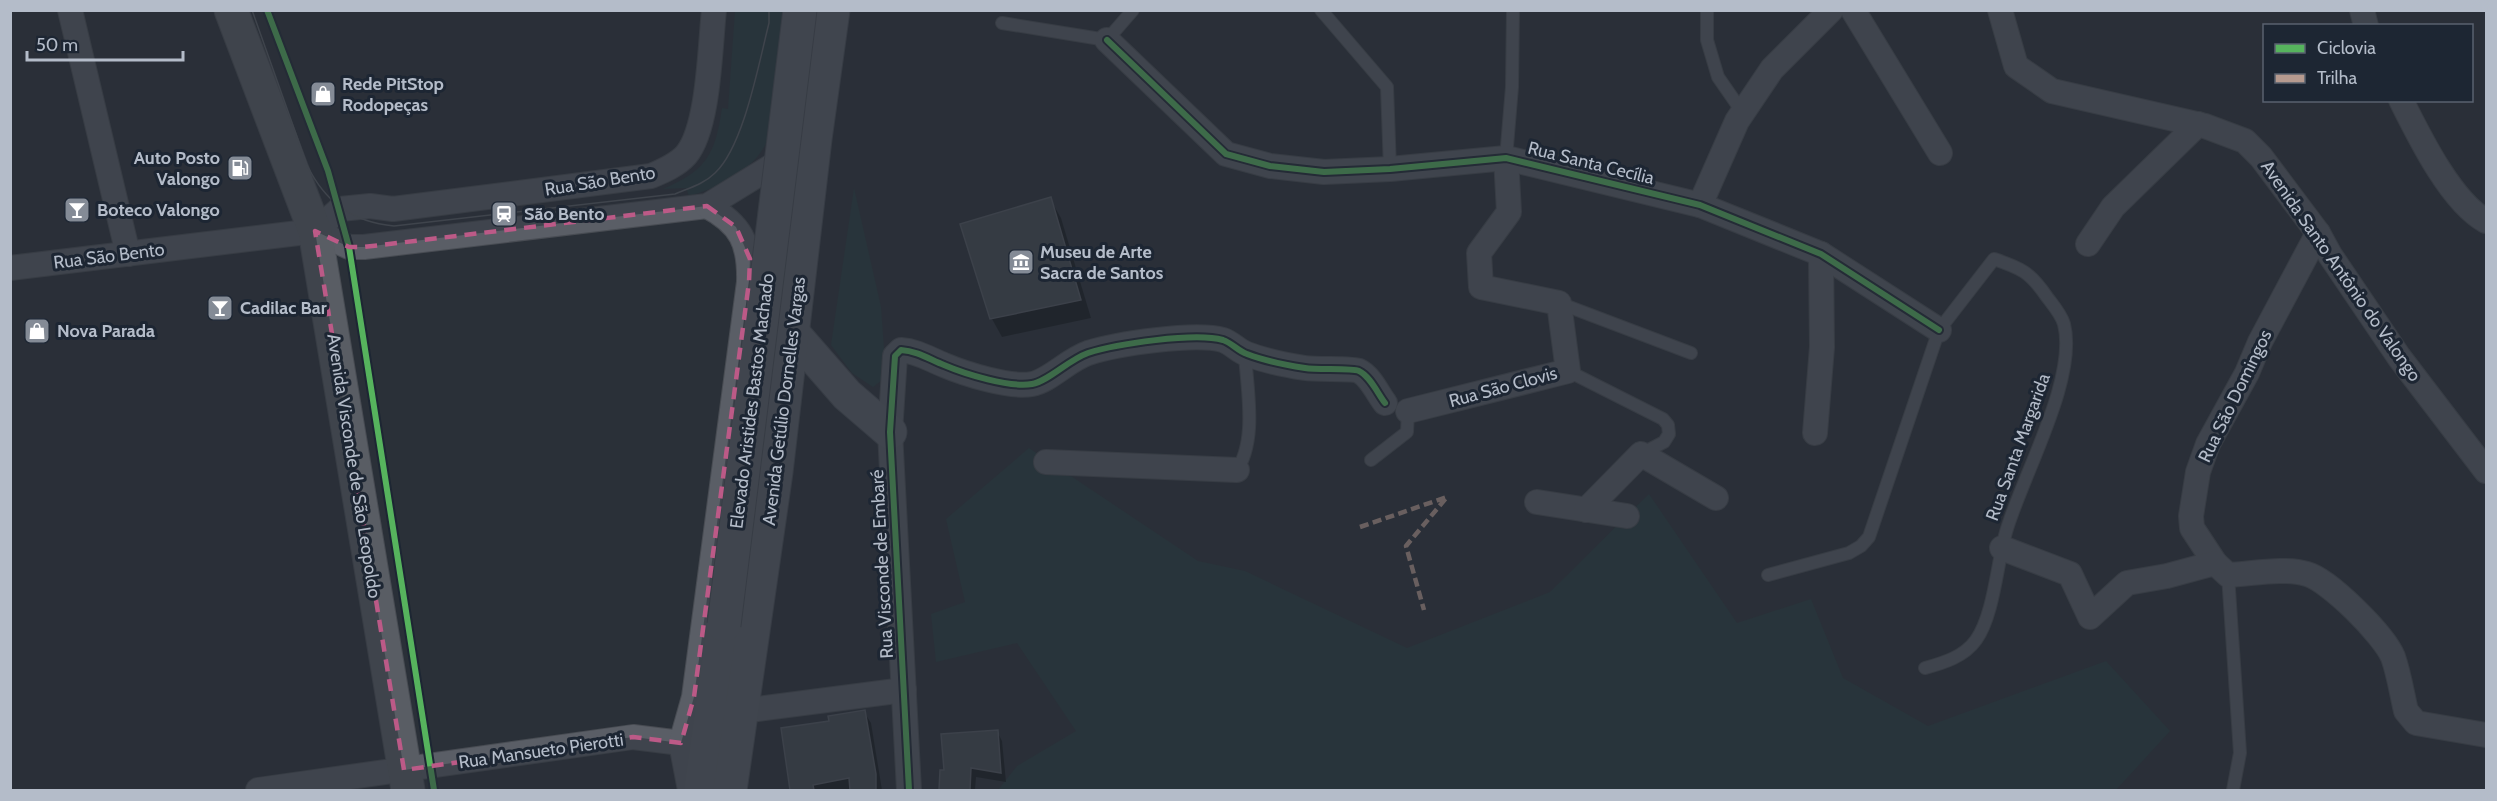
<svg xmlns="http://www.w3.org/2000/svg" width="2497" height="801" viewBox="0 0 2497 801" font-family="Cabin,sans-serif">
<style>
.green{fill:#273a3e}
.shadow{fill:#0007}
.building{fill:#444950;stroke:#52575f;stroke-width:1.5}
.lines{fill:none;stroke-linecap:round;stroke-linejoin:round}
.lane-casing{stroke:#484c53;stroke-width:14}
.street-casing{stroke:#484c53;stroke-width:26}
.secondary-casing{stroke:#484c53;stroke-width:35}
.primary-casing{stroke:#484c55;stroke-width:35}
.lane{stroke:#5a5e66;stroke-width:12}
.street{stroke:#5a5e66;stroke-width:24}
.secondary{stroke:#595d64;stroke-width:33}
.primary{stroke:#5c6168;stroke-width:33}
.tram{stroke:#595d64;stroke-width:1.5}
.primary-bridge-casing{stroke:#484c55;stroke-width:35;stroke-linecap:butt}
.primary-bridge{stroke:#5c6168;stroke-width:33}
.quiet{stroke:#b69a8f;stroke-width:4.5;stroke-dasharray:9 4.5;stroke-linecap:butt}
.cycleway-casing{stroke:#1d2633;stroke-width:10}
.cycleway{stroke:#56b35d;stroke-width:6}
.marked{fill:none;stroke:#bc5a87;stroke-width:4.5;stroke-dasharray:12 8;stroke-linejoin:round}
.labels{text-anchor:middle;dominant-baseline:central;stroke-width:6;stroke-linejoin:round;paint-order:stroke}
.poi-label{font-size:18px;font-weight:bold;fill:#b4bcc9;stroke:#1d2633;text-anchor:start}
.street-label{font-size:18px;fill:#b4bcc9;stroke:#1d2633}
</style>
<rect width="100%" height="100%" fill="#2a3038"/>
<g class="green">
<path d="M 735,11 L 783,11 L 769,137 C 756,170 721,187 689,196 L 686,188 L 663,189 C 707,170 715,155 722,108 L 728,109 Z"/>
<path d="M 854,188 L 881,307 L 886,377 L 873,387 L 852,373 L 831,345 Z"/>
<path d="M 1029,448 L 1198,561 L 1245,571 L 1407,648 L 1550,592 L 1649,494 L 1737,623 L 1811,599 L 1843,678 L 1928,726 L 2106,661 L 2170,731 L 2116,790 L 998,790 L 1017,766 L 1076,731 L 1017,643 L 936,662 L 931,614 L 965,602 L 946,519 Z"/>
</g>
<g class="shadow">
<path d="M 1050,199 L 1061,218 L 1091,318 L 1002,337 L 992,319 L 962,225 Z"/>
<path d="M 864,712 L 871,723 L 882,790 L 791,790 L 782,729 L 831,722 Z"/>
<path d="M 997,731 L 1002,741 L 1006,782 L 976,777 L 975,790 L 941,790 L 946,771 Z"/>
</g>
<g class="building">
<path d="M 1051,197 L 1081,300 L 990,319 L 960,224 Z"/>
<path d="M 865,710 L 876,774 L 876,790 L 850,790 L 849,778 L 813,785 L 814,790 L 790,790 L 781,728 L 829,721 L 828,716 Z"/>
<path d="M 998,730 L 1001,773 L 971,768 L 970,790 L 939,790 L 940,770 L 944,770 L 941,734 Z"/>
</g>
<g class="lines">
<g class="lane-casing">
<g id="lane">
<path d="M 1321,10 L 1387,87 L 1390,169"/>
<path d="M 1707,10 L 1707,40 L 1718,77 L 1743,113"/>
<path d="M 1002,23 L 1107,40 L 1133,10"/>
<path d="M 1506,158 L 1512,87 L 1513,10"/>
<path d="M 1559,303 L 1691,353"/>
<path d="M 1568,371 L 1663,419 L 1668,425 L 1669,434 L 1664,442 L 1641,454"/>
<path d="M 1371,460 L 1407,432 L 1408,411 L 1406,410"/>
<path d="M 1235,473 C 1258,442 1247,390 1245,354"/>
<path d="M 1768,575 L 1849,553 L 1861,546 L 1869,537 L 1939,330 L 1994,259 C 2021,268 2030,272 2047,297 C 2053,305 2061,314 2064,324 C 2078,379 2022,476 2006,532 C 1997,563 1994,615 1976,640 C 1964,657 1943,663 1925,668"/>
<path d="M 2228,575 L 2240,753 L 2233,790"/>
</g>
</g>
<g class="street-casing">
<g id="street">
<path d="M 70,10 L 128,254"/>
<path d="M 1853,10 L 1940,153"/>
<path d="M 2000,10 L 2016,66 L 2052,91 L 2205,126 L 2245,141 L 2261,157 L 2318,233 L 2330,255 L 2399,357 L 2486,471"/>
<path d="M 2362,10 L 2366,26"/>
<path d="M 1107,40 L 1226,154 L 1270,166 L 1324,172 L 1390,169 L 1506,158 L 1700,205 L 1821,254 L 1939,330"/>
<path d="M 2401,100 C 2419,136 2451,202 2486,221"/>
<path d="M 1700,205 L 1737,121 L 1772,69 L 1831,10"/>
<path d="M 315,231 L 340,209 L 370,206 L 393,209 L 651,176 C 663,171 677,165 686,155 C 709,128 710,46 714,10"/>
<path d="M 2318,233 L 2260,342 L 2247,373 L 2208,444 L 2198,472 L 2191,516 L 2192,528 L 2215,563 L 2228,575 C 2252,574 2284,567 2307,574 C 2329,580 2384,635 2393,657 C 2399,674 2402,694 2406,711 L 2416,723 L 2486,735"/>
<path d="M 2088,244 L 2113,207 L 2198,124"/>
<path d="M 10,268 L 315,231 L 349,247 L 364,247 L 707,206 L 790,155"/>
<path d="M 1408,411 L 1568,371 L 1559,303 L 1481,287 L 1479,253 L 1509,212 L 1506,158"/>
<path d="M 1815,433 L 1822,347 L 1821,254"/>
<path d="M 1046,462 L 1237,470"/>
<path d="M 1537,502 L 1627,516"/>
<path d="M 1586,510 L 1641,454 L 1716,498"/>
<path d="M 2002,548 L 2070,574 L 2090,617 L 2127,583 L 2167,576 L 2215,563"/>
<path d="M 742,711 L 904,690"/>
<path d="M 258,790 L 633,737 L 681,743"/>
<path d="M 690,790 L 681,743 L 694,697 L 749,282 C 750,243 741,224 707,206"/>
<path d="M 909,790 L 890,432 L 895,356 L 901,350 C 917,351 929,359 944,365 C 965,374 1010,388 1032,384 C 1049,381 1068,360 1088,353 C 1116,344 1195,332 1223,340 C 1232,343 1238,351 1247,354 C 1265,361 1286,365 1305,368 C 1317,370 1352,368 1359,371 C 1370,376 1378,394 1385,403"/>
</g>
</g>
<g class="secondary-casing">
<path id="secondary" d="M 231,10 L 315,231 L 408,790"/>
</g>
<g class="primary-casing">
<g id="primary">
<path d="M 792,332 L 847,395 L 890,432"/>
<path d="M 701,790 L 724,625"/>
<path d="M 730,790 L 776,472 L 815,139 L 833,10"/>
</g>
</g>
<use href="#lane" class="lane"/>
<use href="#street" class="street"/>
<use href="#secondary" class="secondary"/>
<use href="#primary" class="primary"/>
<path class="tram" d="M 252,10 L 307,165 C 325,202 352,222 394,226 L 675,194 C 689,188 704,184 715,173 C 744,146 759,62 769,23 L 769,10"/>
<g class="primary-bridge-casing">
<path id="primary-bridge" d="M 724,625 L 800,10"/>
</g>
<use href="#primary-bridge" class="primary-bridge"/>
<path class="quiet" d="M 1360,527 L 1447,497 L 1406,546 L 1424,610"/>
<g class="cycleway-casing">
<g id="cycleway">
<path d="M 267,10 L 328,171 L 349,247 L 434,790"/>
<path d="M 1107,40 L 1226,154 L 1270,166 L 1324,172 L 1390,169 L 1506,158 L 1700,205 L 1821,254 L 1939,330"/>
<path d="M 909,790 L 890,432 L 895,356 L 901,350 C 917,351 929,359 944,365 C 965,374 1010,388 1032,384 C 1049,381 1068,360 1088,353 C 1116,344 1195,332 1223,340 C 1232,343 1238,351 1247,354 C 1265,361 1286,365 1305,368 C 1317,370 1352,368 1359,371 C 1370,376 1378,394 1385,403"/>
</g>
</g>
<use href="#cycleway" class="cycleway"/>
</g>
<path d="M0 0H2497V801H0ZM 707,206 L 736,227 L 750,259 L 749,282 L 694,697 L 681,743 L 633,737 L 404,770 L 315,231 L 349,247 L 364,247 Z" fill="#2a3038" fill-opacity=".55" fill-rule="evenodd"/>
<path class="marked" d="M 707,206 L 736,227 L 750,259 L 749,282 L 694,697 L 681,743 L 633,737 L 404,770 L 315,231 L 349,247 L 364,247 Z"/>
<defs>
<g id="shop-square" transform="scale(1.35)"><rect x="-9" y="-9" width="18" height="18" rx="4" fill="#848b96" stroke="#1d2633"/><path d="M-5-2.5h2.3a2.7 3.5 0 0 1 5.4 0H5L5.5 6h-11ZM-1.5-2.5h3a1.5 2.3 0 0 0-3 0Z" fill="#fff"/></g>
<g id="fuel-square" transform="scale(1.35)"><rect x="-9" y="-9" width="18" height="18" rx="4" fill="#848b96" stroke="#1d2633"/><path d="M-5.5-6h7V0h2V4h1.3V-2.5L3-4.5l.8-.8L6-3V5H2.5V1h-1V6h-7ZM-4.2-4.7v3.2H.2V-4.7Z" fill="#fff"/></g>
<g id="bar-square" transform="scale(1.35)"><rect x="-9" y="-9" width="18" height="18" rx="4" fill="#848b96" stroke="#1d2633"/><path d="M-6-5H6L.8 .8V4.5H3.5V6h-7V4.5H-.8V.8Z" fill="#fff"/></g>
<g id="station-square" transform="scale(1.35)"><rect x="-9" y="-9" width="18" height="18" rx="4" fill="#848b96" stroke="#1d2633"/><path d="M-3-6H3Q5-6 5-4V2Q5 4 3 4L4.5 6H3L1.5 4h-3L-3 6H-4.5L-3 4Q-5 4-5 2V-4Q-5-6-3-6ZM-3.5-4v3h7v-3ZM-3.5 1v1.5H-2V1ZM2 1v1.5H3.5V1Z" fill="#fff"/></g>
<g id="museum-square" transform="scale(1.35)"><rect x="-9" y="-9" width="18" height="18" rx="4" fill="#848b96" stroke="#1d2633"/><path d="M0-6L6-3V-2H-6V-3ZM-5-1h2V3h-2ZM-1-1h2V3h-2ZM3-1h2V3H3ZM-6 4H6V6H-6Z" fill="#fff"/></g>
</defs>
<g fill-rule="evenodd">
<use href="#shop-square" x="323" y="94"/>
<use href="#fuel-square" x="240" y="168"/>
<use href="#bar-square" x="77" y="210"/>
<use href="#station-square" x="504" y="214"/>
<use href="#museum-square" x="1021" y="262"/>
<use href="#bar-square" x="220" y="308"/>
<use href="#shop-square" x="37" y="331"/>
</g>
<g class="labels">
<g class="poi-label">
<text x="342" y="84">Rede PitStop<tspan x="342" dy="21">Rodopeças</tspan></text>
<text x="220" y="158" text-anchor="end">Auto Posto<tspan x="220" dy="21">Valongo</tspan></text>
<text x="97" y="210">Boteco Valongo</text>
<text x="524" y="214">São Bento</text>
<text x="1040" y="252">Museu de Arte<tspan x="1040" dy="21">Sacra de Santos</tspan></text>
<text x="240" y="308">Cadilac Bar</text>
<text x="57" y="331">Nova Parada</text>
</g>
<g class="street-label">
<text transform="translate(1591 163) rotate(14)">Rua Santa Cecília</text>
<text transform="translate(600 181) rotate(-9)">Rua São Bento</text>
<text transform="translate(109 256) rotate(-7)">Rua São Bento</text>
<text transform="translate(2341 271) rotate(55)">Avenida Santo Antônio do Valongo</text>
<text transform="translate(1503 387) rotate(-15)">Rua São Clovis</text>
<text transform="translate(2235 396) rotate(-64)">Rua São Domingos</text>
<text transform="translate(752 401) rotate(-83)">Elevado Aristides Bastos Machado</text>
<text transform="translate(784 401) rotate(-83)">Avenida Getúlio Dornelles Vargas</text>
<text transform="translate(2018 447) rotate(-70)">Rua Santa Margarida</text>
<text transform="translate(354 466) rotate(81)">Avenida Visconde de São Leopoldo</text>
<text transform="translate(882 564) rotate(-93)">Rua Visconde de Embaré</text>
<text transform="translate(541 751) rotate(-8)">Rua Mansueto Pierotti</text>
</g>
</g>
<rect width="2497" height="801" fill="none" stroke="#b4bcc9" stroke-width="24"/>
<rect x="2263" y="24" width="210" height="78" fill="#1d2633" stroke="#59626f" stroke-width="1.5"/>
<rect x="2275" y="44" width="30" height="9" fill="#56b35d" stroke="#59626f" stroke-width="1.5"/>
<text x="2317" y="54" font-size="18" fill="#b4bcc9">Ciclovia</text>
<rect x="2275" y="74" width="30" height="9" fill="#b69a8f" stroke="#59626f" stroke-width="1.5"/>
<text x="2317" y="84" font-size="18" fill="#b4bcc9">Trilha</text>
<path d="M27 51v9h156v-9" fill="none" stroke="#b4bcc9" stroke-width="3"/>
<text x="36" y="51" font-size="18" fill="#b4bcc9" stroke="#1d2633" stroke-width="4.5" paint-order="stroke">50 m</text>
</svg>
